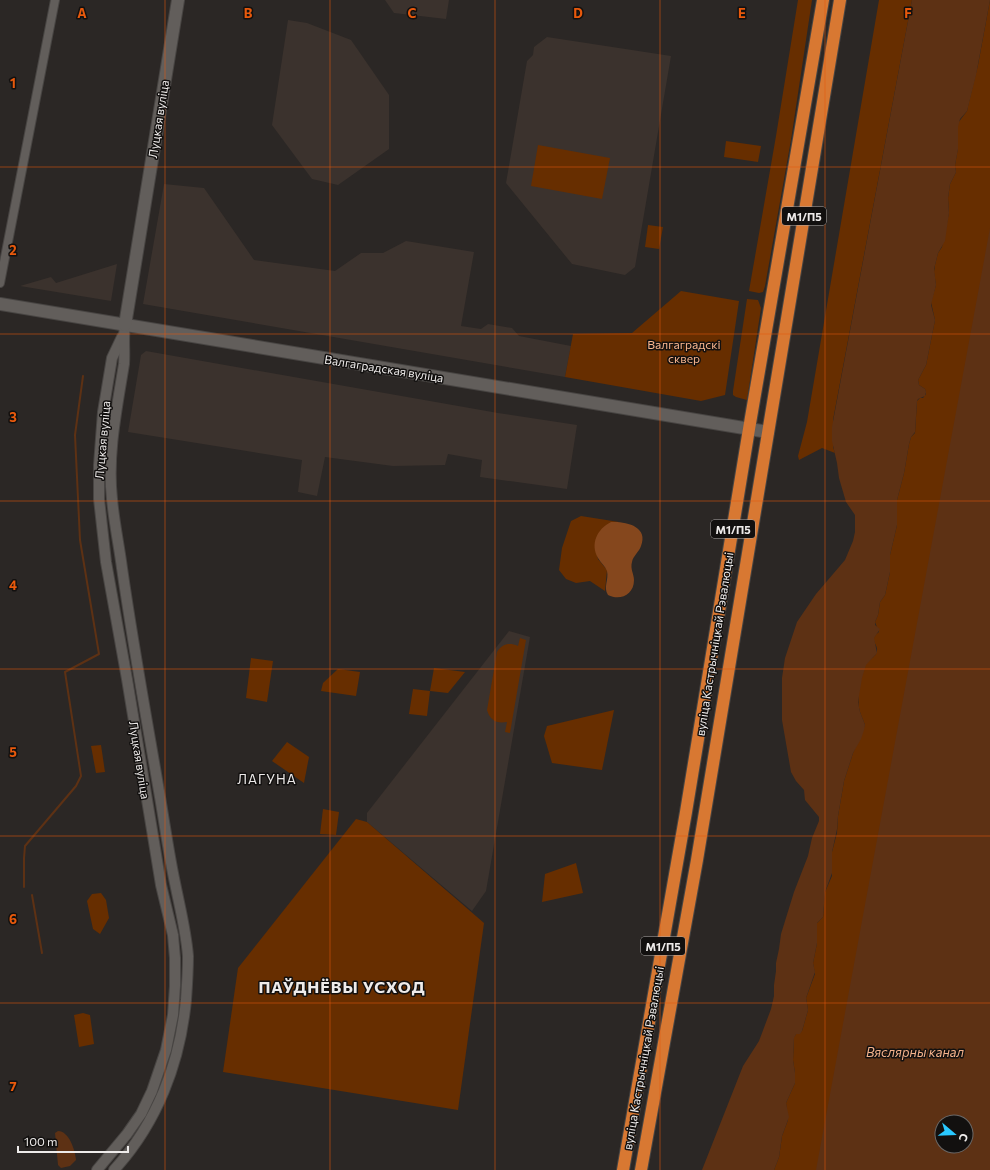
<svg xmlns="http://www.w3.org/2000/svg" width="990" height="1170" viewBox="0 0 990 1170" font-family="Commissioner,sans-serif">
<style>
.built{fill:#3b322d}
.green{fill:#672e00;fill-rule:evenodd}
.forest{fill:#85471d}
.water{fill:#5d3114;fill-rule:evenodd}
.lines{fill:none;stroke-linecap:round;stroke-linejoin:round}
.stream{stroke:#5d3114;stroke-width:2}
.minor-casing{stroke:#484543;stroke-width:10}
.tertiary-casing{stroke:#484543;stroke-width:12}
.secondary-casing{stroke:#484543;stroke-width:14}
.trunk-casing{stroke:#484543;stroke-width:14}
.minor{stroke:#625e5b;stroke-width:8}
.tertiary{stroke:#625e5b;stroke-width:10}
.secondary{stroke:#625e5b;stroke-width:12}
.trunk{stroke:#d87832;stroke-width:12}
.grid{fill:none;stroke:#e8590c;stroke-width:1;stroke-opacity:0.55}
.labels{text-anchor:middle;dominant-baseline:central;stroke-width:3;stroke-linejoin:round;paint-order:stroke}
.shield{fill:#12100f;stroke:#aca9a8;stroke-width:1}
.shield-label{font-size:11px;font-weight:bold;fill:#eeebea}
.street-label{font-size:12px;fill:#eeebea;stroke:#12100f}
.park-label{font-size:12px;fill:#f9b68f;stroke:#12100f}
.neighbourhood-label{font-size:13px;letter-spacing:1px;fill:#eeebea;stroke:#12100f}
.water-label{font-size:13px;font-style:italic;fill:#f4b28b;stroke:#12100f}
.district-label{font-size:16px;font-weight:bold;letter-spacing:1px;fill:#eeebea;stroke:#12100f}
.grid-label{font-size:13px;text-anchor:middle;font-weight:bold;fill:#e8590c;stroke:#12100f;stroke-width:3;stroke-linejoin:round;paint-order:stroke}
</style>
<rect width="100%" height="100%" fill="#2b2725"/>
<g class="built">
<path d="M 385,0 L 449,0 L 446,19 L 394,13 Z"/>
<path d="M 288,20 L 307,23 L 351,40 L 389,95 L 389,149 L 338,185 L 312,179 L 272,125 Z"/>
<path d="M 547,37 L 671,56 L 635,267 L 625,275 L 572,264 L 506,183 L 527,61 L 533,55 L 534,47 Z"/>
<path d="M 164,184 L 204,188 L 254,260 L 335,271 L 361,253 L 383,253 L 406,241 L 474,252 L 461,326 L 481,329 L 488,324 L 512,328 L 519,336 L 571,346 L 565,377 L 143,304 Z"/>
<path d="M 117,264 L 111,301 L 20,286 L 51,277 L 56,283 Z"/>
<path d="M 146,351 L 498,413 L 577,425 L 567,489 L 480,477 L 482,460 L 448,454 L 445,465 L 393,466 L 325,457 L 317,496 L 298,492 L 302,460 L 128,432 L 141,355 Z"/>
<path d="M 509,631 L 530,637 L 486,891 L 472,911 L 367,822 L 367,813 Z"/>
</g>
<g class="green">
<path d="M 798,0 L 812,0 L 791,140 L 765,286 L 763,292 L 759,293 L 749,291 L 776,136 Z"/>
<path d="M 879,0 L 912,0 L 833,420 L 833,447 L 835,453 L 822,448 L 799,460 L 798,456 L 807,422 Z"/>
<path d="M 990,0 L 990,1170 L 774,1170 L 779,1157 L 782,1136 L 788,1120 L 786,1103 L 795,1083 L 795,1073 L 793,1060 L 794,1037 L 796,1034 L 802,1031 L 808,1010 L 806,998 L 815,974 L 813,963 L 817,943 L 817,923 L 823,917 L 825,892 L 832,876 L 832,852 L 837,833 L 838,816 L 844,781 L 853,753 L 865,725 C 863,719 860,714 859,708 C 857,698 861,674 865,665 C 868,660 876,657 877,651 C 878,643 868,640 879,632 L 875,622 L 878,615 L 880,602 L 885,595 L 890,572 L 890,555 L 897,525 L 897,500 L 904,473 L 909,444 L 911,437 L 915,433 L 917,401 L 920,398 L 923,398 L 926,394 L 925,389 L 919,385 L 918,380 L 926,365 L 935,320 L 931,302 L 936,285 L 934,272 L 935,265 L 938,253 L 942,247 L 949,213 L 948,198 L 950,184 L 956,172 L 955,165 L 958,148 L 958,123 L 967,111 L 968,106 L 978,65 ZM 942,1122 L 966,1122 L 966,1146 L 942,1146 Z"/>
<path d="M 726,141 L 761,146 L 758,162 L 724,157 Z"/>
<path d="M 538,145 L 610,158 L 602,199 L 531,186 Z"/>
<path d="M 648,225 L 663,227 L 659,249 L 645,247 Z"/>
<path d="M 681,291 L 739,301 L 725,395 L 701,401 L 565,377 L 573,334 L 632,333 Z"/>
<path d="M 747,299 L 758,300 L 761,308 L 747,400 L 736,397 L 733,395 L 733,391 Z"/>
<path d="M 581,516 L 619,522 L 611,522 L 595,546 L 598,559 L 607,570 L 605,591 L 590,581 L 576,583 L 566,579 L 559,570 L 562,548 L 571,521 Z"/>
<path d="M 520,638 L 526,640 L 510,733 L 505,732 L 507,722 C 496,724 490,720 487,710 L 497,652 C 502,644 509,642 518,646 Z"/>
<path d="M 251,658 L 273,661 L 267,702 L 246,698 Z"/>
<path d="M 434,668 L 465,672 L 448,693 L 430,691 L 427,716 L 409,714 L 413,689 L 430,691 Z"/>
<path d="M 338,669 L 360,672 L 356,696 L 321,691 L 323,683 Z"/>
<path d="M 614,710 L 602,770 L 552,763 L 544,736 L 547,726 Z"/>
<path d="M 287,742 L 309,757 L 304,783 L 272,761 Z"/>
<path d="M 101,745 L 105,772 L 96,773 L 91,746 Z"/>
<path d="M 323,809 L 339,812 L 336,835 L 320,834 Z"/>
<path d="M 356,819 L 367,822 L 484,923 L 458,1110 L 223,1072 L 238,968 Z"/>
<path d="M 576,863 L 583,893 L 542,902 L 545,874 Z"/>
<path d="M 101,893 L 106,900 L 109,918 L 100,934 L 93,929 L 87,901 L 92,894 Z"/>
<path d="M 83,1013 L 90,1015 L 94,1044 L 79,1047 L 74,1015 Z"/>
</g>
<path class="forest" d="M 611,522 C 625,521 649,526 641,546 C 639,552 633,556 632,562 C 630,569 634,574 634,580 C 634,595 620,601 608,595 C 603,587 609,580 607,571 C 605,566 601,563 598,558 C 590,544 597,529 611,522 Z"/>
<g class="water">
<path d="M 912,0 L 990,0 L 976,75 L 967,111 L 960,119 L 958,127 L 958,149 L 955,165 L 956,172 L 950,184 L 948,198 L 949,213 L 945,241 L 938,253 L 934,269 L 936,285 L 931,305 L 935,320 L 926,365 L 918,380 L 919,385 L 925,389 L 926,392 L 925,396 L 918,399 L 917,401 L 915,432 L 911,437 L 909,444 L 904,473 L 897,500 L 897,525 L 890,555 L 890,572 L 885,595 L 880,602 L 878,615 L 875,622 L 875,625 L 880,629 L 874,638 L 877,653 L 866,665 L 862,678 L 858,702 L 860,712 L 865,725 L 864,730 L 861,739 L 853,753 L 844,781 L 838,816 L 837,829 L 832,852 L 832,873 L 825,892 L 823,917 L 817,923 L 817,943 L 813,963 L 815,972 L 806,998 L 808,1010 L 802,1031 L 800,1034 L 796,1034 L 794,1038 L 793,1060 L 795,1073 L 795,1083 L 786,1103 L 789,1117 L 782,1136 L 779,1157 L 774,1170 L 702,1170 L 743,1066 L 759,1041 L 771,1009 L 774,996 L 774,985 L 776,971 L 776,963 L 779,949 L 781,934 L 794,892 L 808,856 L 812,838 L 819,821 L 819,817 L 805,800 L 804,790 L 796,781 L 791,772 L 782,720 L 782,678 L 785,658 L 797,622 L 816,594 L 845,560 L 853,541 L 855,532 L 855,515 L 846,502 L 839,478 L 837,463 L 832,441 L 832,427 Z"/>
<path d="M 990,228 L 990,1170 L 816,1170 ZM 942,1122 L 966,1122 L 966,1146 L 942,1146 Z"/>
<path d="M 58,1131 C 69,1131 75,1150 76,1160 L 70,1166 L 61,1168 L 58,1165 L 55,1133 Z"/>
</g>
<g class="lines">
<g class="stream">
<path d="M 24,887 L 24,858 L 25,846 L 76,786 L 81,776 L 65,672 L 99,654 L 80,540 L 75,435 L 83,376"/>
<path d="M 32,895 L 42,953"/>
</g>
<g class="minor-casing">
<path id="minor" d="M 0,283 L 55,0"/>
</g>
<g class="tertiary-casing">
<g id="tertiary">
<path d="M 97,1170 L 127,1134 L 141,1114 L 152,1091 L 166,1050 L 173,1015 L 175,986 L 175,958 L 173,935 L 161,885 L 152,830 L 127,679 L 106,562 L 99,499 L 99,465 L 103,412 L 112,358 L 122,337"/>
<path d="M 114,1170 C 157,1123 180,1063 186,1000 C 187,986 188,971 188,956 C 186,931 180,908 175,883 C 169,855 165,826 160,797 C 147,721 133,645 122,568 C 119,545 114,522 112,499 C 107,454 117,408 124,364 C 125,351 123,338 125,325"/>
</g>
</g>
<g class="secondary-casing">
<g id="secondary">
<path d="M 0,304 L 768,432"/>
<path d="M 125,325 L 178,0"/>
</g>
</g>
<g class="trunk-casing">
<g id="trunk">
<path d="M 623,1170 L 686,812 L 749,429 L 823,0"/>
<path d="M 641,1170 L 697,860 L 840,0"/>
</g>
</g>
<use href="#minor" class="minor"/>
<use href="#tertiary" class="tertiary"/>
<use href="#secondary" class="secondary"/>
<use href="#trunk" class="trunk"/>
</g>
<path class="grid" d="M 165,0 L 165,1170M 330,0 L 330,1170M 495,0 L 495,1170M 660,0 L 660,1170M 825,0 L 825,1170M 0,167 L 990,167M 0,334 L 990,334M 0,501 L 990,501M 0,669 L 990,669M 0,836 L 990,836M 0,1003 L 990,1003"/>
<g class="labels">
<g class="shield">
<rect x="782" y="207" width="44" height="18" rx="3"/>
<rect x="711" y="520" width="44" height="18" rx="3"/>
<rect x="641" y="937" width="44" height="18" rx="3"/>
</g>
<g class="shield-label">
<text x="804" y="216">М1/П5</text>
<text x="733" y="529">М1/П5</text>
<text x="663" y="946">М1/П5</text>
</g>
<g class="street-label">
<text transform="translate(158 119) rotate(-81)">Луцкая вуліца</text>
<text transform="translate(384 368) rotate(9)">Валгаградская вуліца</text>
<text transform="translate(102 440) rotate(-85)">Луцкая вуліца</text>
<text transform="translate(714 644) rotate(-81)">вуліца Кастрычніцкай Рэвалюцыі</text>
<text transform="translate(140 760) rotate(81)">Луцкая вуліца</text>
<text transform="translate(643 1058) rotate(-80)">вуліца Кастрычніцкай Рэвалюцыі</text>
</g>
<g class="park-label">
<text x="684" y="344">Валгаградскі<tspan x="684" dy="14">сквер</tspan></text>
</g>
<g class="neighbourhood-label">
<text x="267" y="779">ЛАГУНА</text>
</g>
<g class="water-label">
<text x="915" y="1052">Вяслярны канал</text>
</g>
<g class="district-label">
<text x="342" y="986">ПАЎДНЁВЫ УСХОД</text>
</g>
</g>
<g class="grid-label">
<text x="82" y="18">A</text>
<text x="248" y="18">B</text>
<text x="412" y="18">C</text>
<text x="578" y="18">D</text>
<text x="742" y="18">E</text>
<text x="908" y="18">F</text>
<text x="13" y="88">1</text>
<text x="13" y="255">2</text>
<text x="13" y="422">3</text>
<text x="13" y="590">4</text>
<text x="13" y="757">5</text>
<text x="13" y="924">6</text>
<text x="13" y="1091">7</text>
</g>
<g transform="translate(954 1134) rotate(109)"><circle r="19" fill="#12100f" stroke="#6a6867"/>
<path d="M0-3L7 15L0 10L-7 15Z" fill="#29c8ff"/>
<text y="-6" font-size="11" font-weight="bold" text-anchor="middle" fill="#eeebea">С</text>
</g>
<path d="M18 1146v6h110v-6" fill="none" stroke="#eeebea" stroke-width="2"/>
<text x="24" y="1146" font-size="12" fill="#eeebea" stroke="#12100f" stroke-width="3" paint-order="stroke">100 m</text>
</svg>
